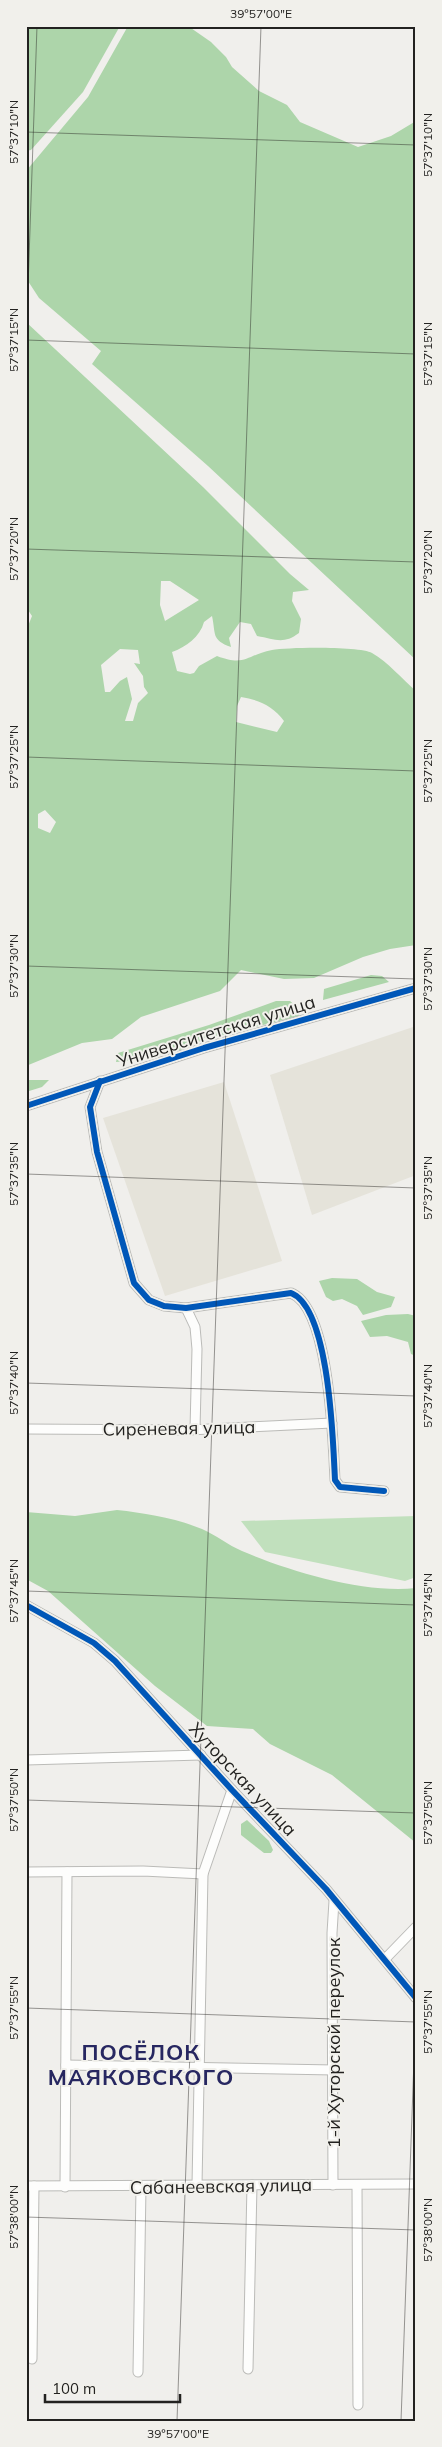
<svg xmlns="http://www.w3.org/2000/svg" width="442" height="2447" viewBox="0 0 442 2447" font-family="Mulish,sans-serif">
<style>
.built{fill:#e5e3da}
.green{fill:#c1e0bd}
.forest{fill:#add5aa;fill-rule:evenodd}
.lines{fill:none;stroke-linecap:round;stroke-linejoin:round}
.minor-casing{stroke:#bbbbb8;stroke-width:11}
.minor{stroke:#fdfdfc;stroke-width:9}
.cycleway-casing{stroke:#f1f0eb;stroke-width:9}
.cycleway{stroke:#0057b8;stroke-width:6}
.ticks{fill:none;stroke:#232220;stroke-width:1;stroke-opacity:0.45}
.labels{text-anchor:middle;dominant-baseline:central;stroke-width:4;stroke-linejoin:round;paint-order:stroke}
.street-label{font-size:18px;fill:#232220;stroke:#f1f0eb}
.district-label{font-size:22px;font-weight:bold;letter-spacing:1px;fill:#272761;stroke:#f1f0eb}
.neatline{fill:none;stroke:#232220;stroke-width:2}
.ticks-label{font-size:12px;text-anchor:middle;fill:#232220}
</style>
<rect width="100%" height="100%" fill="#f0efec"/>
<g class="built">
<path d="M 416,1026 L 416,1175 L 312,1215 L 270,1075 Z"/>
<path d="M 224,1082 L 282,1261 L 165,1296 L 103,1118 Z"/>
</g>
<path class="green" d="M 416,1516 L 416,1577 L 405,1581 L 265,1552 L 241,1521 Z"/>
<g class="forest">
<path d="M 26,26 L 120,26 L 83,92 L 31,150 L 26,151 Z"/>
<path d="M 128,26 L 188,26 L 211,42 L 226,57 L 232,67 L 259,91 L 287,105 L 300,122 L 358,147 L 391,136 L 416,121 L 416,660 L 208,466 L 92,364 L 101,351 L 39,298 L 26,278 L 26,171 L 88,97 Z"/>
<path d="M 26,322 L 203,487 L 290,574 L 309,590 L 293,592 L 292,601 L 301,619 L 299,633 C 283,645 275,639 257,636 L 251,624 L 240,622 L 229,638 L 231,647 C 211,640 216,634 212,616 L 204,622 C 200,637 186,647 172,652 L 177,671 L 190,674 L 194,673 L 199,666 L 217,656 C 246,667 246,655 272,650 C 288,647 360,646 372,653 C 388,662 402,679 416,691 L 416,945 L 390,949 L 363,957 L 314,978 L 284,979 L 241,970 L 220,991 L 141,1017 L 112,1039 L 82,1043 L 26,1066 L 26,631 L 32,616 L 26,607 ZM 161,581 L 170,581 L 199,600 L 165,621 L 160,605 ZM 120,649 L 138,650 L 140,664 L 134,663 L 143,676 L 144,687 L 148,693 L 138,703 L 133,721 L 125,721 L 132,699 L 127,677 L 120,681 L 110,692 L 105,692 L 101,665 ZM 241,697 C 259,700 273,706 284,721 L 277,732 L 236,722 L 237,706 ZM 45,810 L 56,822 L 50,833 L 38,828 L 38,814 Z"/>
<path d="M 371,975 L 382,976 L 389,982 L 323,1000 L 324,989 Z"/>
<path d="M 276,1001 L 290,1001 L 297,1007 L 299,1016 L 219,1036 L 209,1035 C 187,1053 144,1059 116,1062 L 118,1053 L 209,1025 Z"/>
<path d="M 26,1080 L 49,1080 L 42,1087 L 26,1092 Z"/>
<path d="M 332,1278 L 357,1279 L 377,1292 L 395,1297 L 391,1307 L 363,1315 L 357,1306 L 342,1299 L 333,1301 L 326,1297 L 319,1281 Z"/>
<path d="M 408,1314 L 416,1316 L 416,1356 L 411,1354 L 408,1342 L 387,1336 L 370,1337 L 361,1321 L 386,1315 Z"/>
<path d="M 117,1510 C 145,1513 175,1518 202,1529 C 216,1535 228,1545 242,1551 C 289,1571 365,1594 416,1588 L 416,1843 L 332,1775 L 270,1744 L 253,1729 L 207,1726 L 155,1686 L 48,1591 L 26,1579 L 26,1512 L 75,1516 Z"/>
<path d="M 247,1820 L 269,1841 L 273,1850 L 271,1853 L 264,1853 L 241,1835 L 241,1824 Z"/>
</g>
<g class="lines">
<g class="minor-casing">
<g id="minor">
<path d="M 100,1081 L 90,1107 L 97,1152 L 134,1283 L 149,1300 L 164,1306 L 186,1308 L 291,1293 C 330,1308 333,1443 335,1480 L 340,1487 L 384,1491"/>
<path d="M 26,1106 L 204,1048 L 416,988"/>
<path d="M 186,1308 L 195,1327 L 197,1349 L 195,1429"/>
<path d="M 26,1429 L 189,1430 L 332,1423"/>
<path d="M 26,1605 L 94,1643 L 115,1661 L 232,1790 L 326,1889 L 416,1998"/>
<path d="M 26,1760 L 201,1755"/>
<path d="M 26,1872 L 143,1871 L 203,1874"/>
<path d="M 385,1959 L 416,1927"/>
<path d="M 66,2065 L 334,2070"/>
<path d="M 197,2185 L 203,1874 L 232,1790"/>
<path d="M 333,2185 L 332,1933 L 334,1901"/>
<path d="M 357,2185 L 358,2405"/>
<path d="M 26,2186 L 416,2184"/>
<path d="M 65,2187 L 67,1872"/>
<path d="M 32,2359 L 34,2186"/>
<path d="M 248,2369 L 252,2185"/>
<path d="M 138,2372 L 141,2187"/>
</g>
</g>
<use href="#minor" class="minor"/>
<g class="cycleway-casing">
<g id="cycleway">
<path d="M 100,1081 L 90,1107 L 97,1152 L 134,1283 L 149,1300 L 164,1306 L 186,1308 L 291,1293 C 330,1308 333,1443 335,1480 L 340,1487 L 384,1491"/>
<path d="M 26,1106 L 204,1048 L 416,988"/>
<path d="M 26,1605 L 94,1643 L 115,1661 L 232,1790 L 326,1889 L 416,1998"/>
</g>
</g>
<use href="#cycleway" class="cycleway"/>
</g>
<path class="ticks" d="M 26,132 L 416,145M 26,340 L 416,354M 26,346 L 37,26M 26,549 L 416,562M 26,757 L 416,771M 26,966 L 416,979M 26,1174 L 416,1188M 26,1383 L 416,1396M 26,1591 L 416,1605M 26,1800 L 416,1813M 26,2008 L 416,2022M 26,2217 L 416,2230M 177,2421 L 261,26M 401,2421 L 416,2004"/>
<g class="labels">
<g class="street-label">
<text transform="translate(216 1031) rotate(-17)">Университетская улица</text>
<text transform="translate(179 1428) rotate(-1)">Сиреневая улица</text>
<text transform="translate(243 1779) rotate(47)">Хуторская улица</text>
<text transform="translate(333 2043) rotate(-90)">1-й Хуторской переулок</text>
<text transform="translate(221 2186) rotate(-1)">Сабанеевская улица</text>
</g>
<g class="district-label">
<text x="141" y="2052">ПОСЁЛОК<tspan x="141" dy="25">МАЯКОВСКОГО</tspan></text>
</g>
</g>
<rect width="442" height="2447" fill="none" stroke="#f1f0eb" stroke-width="55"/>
<path d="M45 2394v8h135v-8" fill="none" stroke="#232220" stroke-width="2.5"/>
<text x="52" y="2394" font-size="15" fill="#232220" stroke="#f1f0eb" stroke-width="4" paint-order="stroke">100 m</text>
<rect x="28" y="28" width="386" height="2392" class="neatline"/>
<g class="ticks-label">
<text x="261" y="18">39°57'00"E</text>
<text transform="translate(14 132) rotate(-90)" y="4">57°37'10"N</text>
<text transform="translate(428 145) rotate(-90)" y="4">57°37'10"N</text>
<text transform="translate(14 340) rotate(-90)" y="4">57°37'15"N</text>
<text transform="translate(428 354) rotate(-90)" y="4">57°37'15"N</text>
<text transform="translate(14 549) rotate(-90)" y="4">57°37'20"N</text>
<text transform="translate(428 562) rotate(-90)" y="4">57°37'20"N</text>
<text transform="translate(14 757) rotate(-90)" y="4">57°37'25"N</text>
<text transform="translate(428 771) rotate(-90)" y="4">57°37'25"N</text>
<text transform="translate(14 966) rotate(-90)" y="4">57°37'30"N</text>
<text transform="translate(428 979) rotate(-90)" y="4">57°37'30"N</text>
<text transform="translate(14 1174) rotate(-90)" y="4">57°37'35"N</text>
<text transform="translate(428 1188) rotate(-90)" y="4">57°37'35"N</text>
<text transform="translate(14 1383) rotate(-90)" y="4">57°37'40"N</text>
<text transform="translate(428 1396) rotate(-90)" y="4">57°37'40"N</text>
<text transform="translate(14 1591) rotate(-90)" y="4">57°37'45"N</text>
<text transform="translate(428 1605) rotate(-90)" y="4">57°37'45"N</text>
<text transform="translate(14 1800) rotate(-90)" y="4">57°37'50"N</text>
<text transform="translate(428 1813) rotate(-90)" y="4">57°37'50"N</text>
<text transform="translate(14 2008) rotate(-90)" y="4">57°37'55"N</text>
<text transform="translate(428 2022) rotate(-90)" y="4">57°37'55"N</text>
<text transform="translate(14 2217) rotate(-90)" y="4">57°38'00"N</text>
<text transform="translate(428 2230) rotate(-90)" y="4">57°38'00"N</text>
<text x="178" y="2438">39°57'00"E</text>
</g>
</svg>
